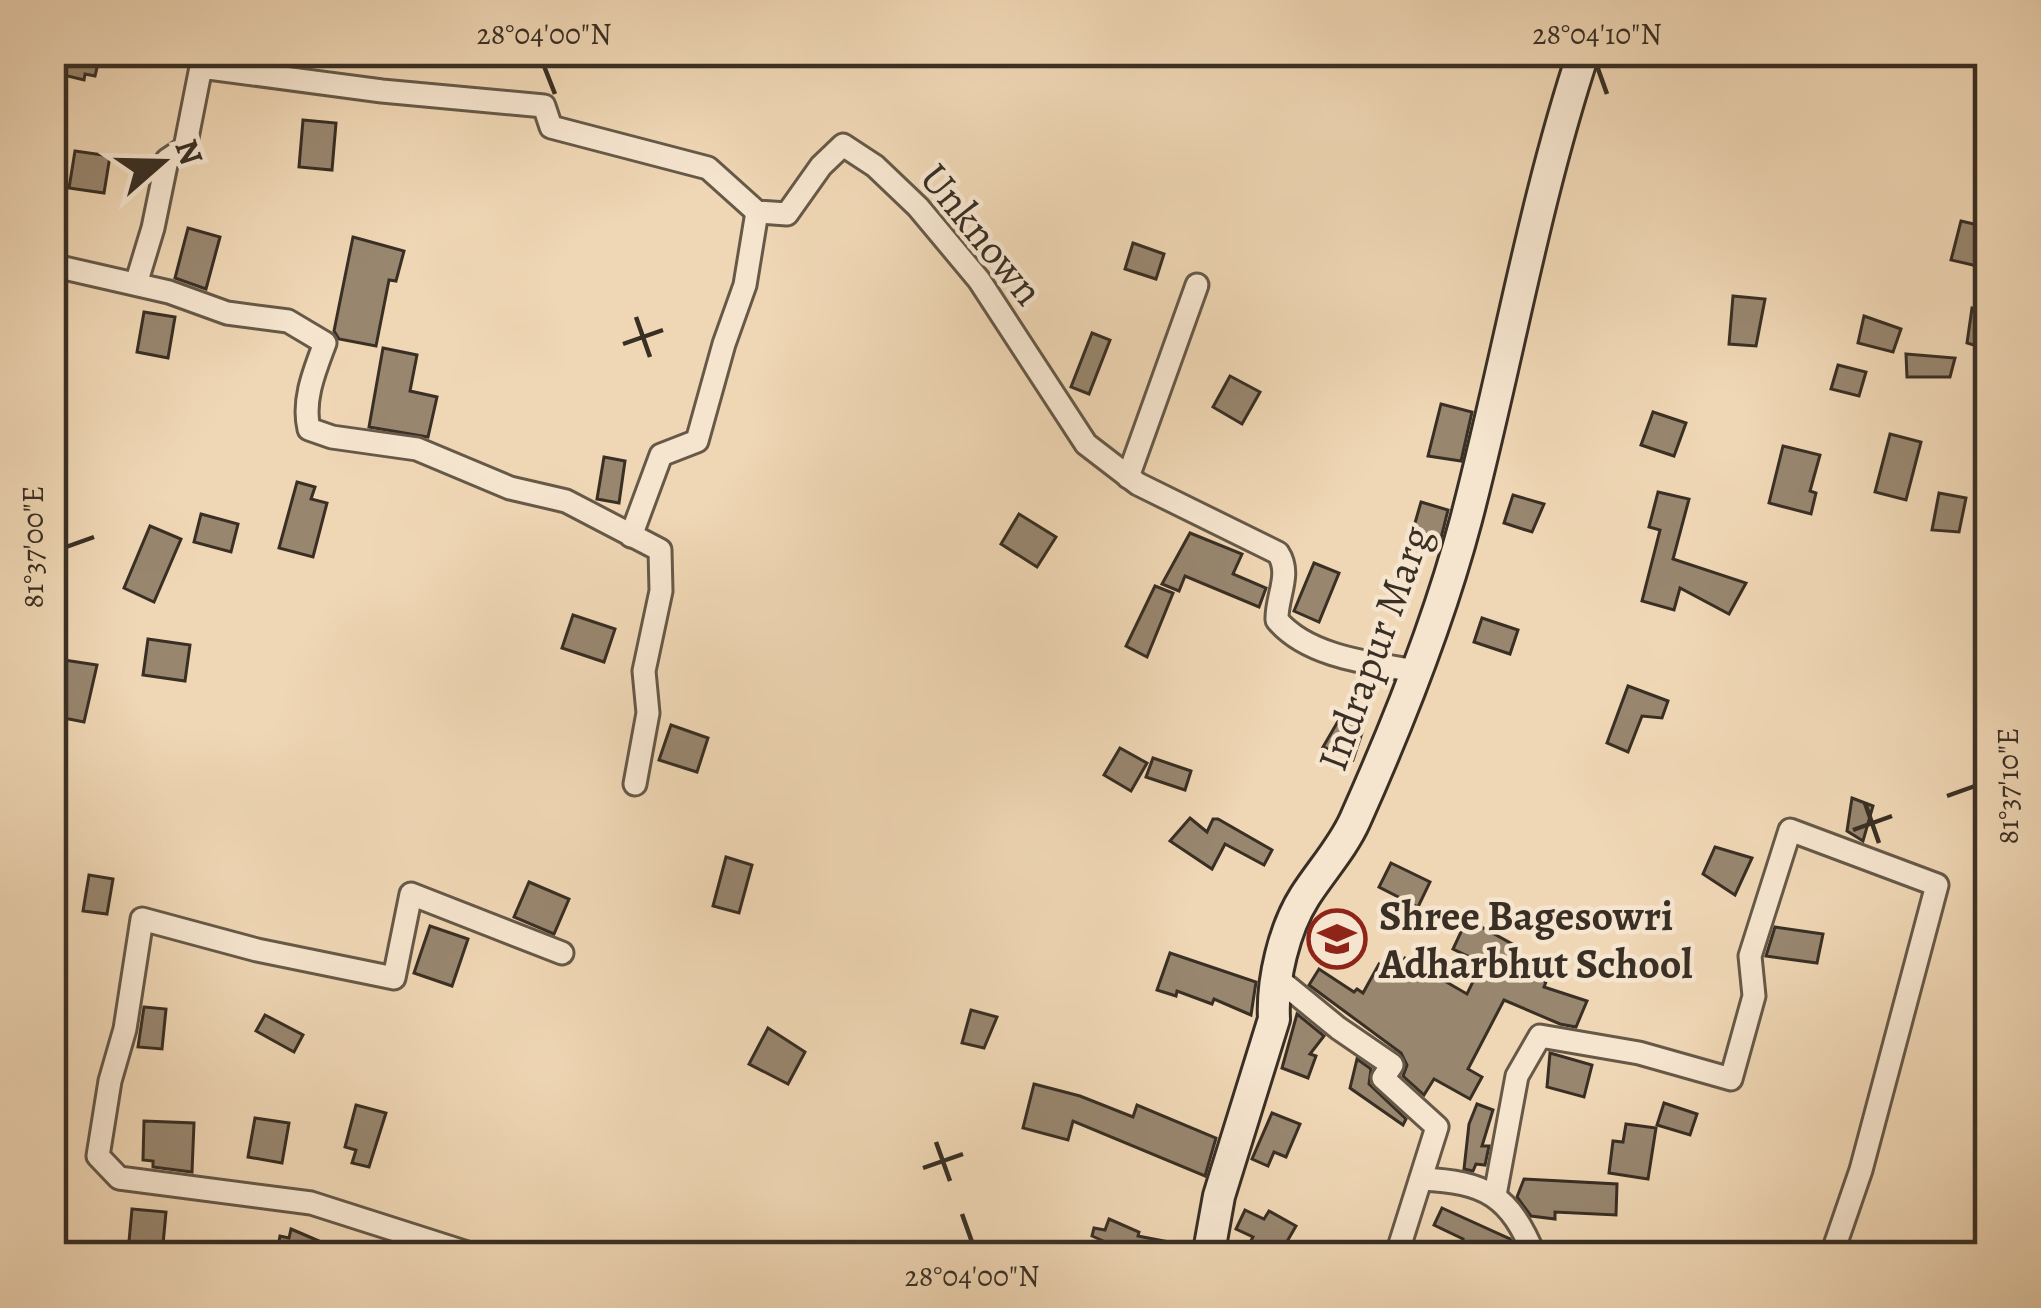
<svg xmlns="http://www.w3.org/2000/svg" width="2041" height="1308" viewBox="0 0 2041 1308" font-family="Alegreya,serif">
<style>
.building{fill:#98866f;stroke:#392f24;stroke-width:3}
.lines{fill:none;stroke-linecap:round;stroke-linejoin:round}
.street-casing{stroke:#665948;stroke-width:27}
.secondary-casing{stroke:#392f24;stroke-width:36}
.street{stroke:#f5e4ce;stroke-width:21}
.secondary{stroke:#f5e4ce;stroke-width:30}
.ticks{fill:none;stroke:#392f24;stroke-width:4.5}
.labels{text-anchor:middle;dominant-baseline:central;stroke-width:9;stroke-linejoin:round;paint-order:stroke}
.street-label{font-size:42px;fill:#392f24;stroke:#f5e4ce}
.poi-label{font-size:42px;font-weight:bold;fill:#392f24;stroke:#f5e4ce;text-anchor:start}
.neatline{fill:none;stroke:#392f24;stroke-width:4.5}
.ticks-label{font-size:30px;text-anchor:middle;fill:#392f24}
</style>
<rect width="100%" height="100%" fill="#efd6b4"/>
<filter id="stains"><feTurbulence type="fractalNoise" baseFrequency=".00167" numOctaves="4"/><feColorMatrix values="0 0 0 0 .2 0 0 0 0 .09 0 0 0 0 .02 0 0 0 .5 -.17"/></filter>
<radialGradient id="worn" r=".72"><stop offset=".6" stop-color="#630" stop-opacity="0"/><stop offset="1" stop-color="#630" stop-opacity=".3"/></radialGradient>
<g class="building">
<path d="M 51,51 L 101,51 L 95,76 L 85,74 L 84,80 L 51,72 Z"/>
<path d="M 303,120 L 336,123 L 332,170 L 299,167 Z"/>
<path d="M 75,151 L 110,156 L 104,193 L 69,188 Z"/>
<path d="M 1961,221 L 1987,227 L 1977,266 L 1951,260 Z"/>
<path d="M 188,228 L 220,237 L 206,289 L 175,278 Z"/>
<path d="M 353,237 L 404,251 L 396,281 L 389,280 L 376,346 L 339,339 L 334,331 Z"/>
<path d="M 1133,243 L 1164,254 L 1156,279 L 1125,269 Z"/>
<path d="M 1733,296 L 1765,299 L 1756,346 L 1729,344 Z"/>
<path d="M 1972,308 L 1990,312 L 1990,350 L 1967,343 Z"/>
<path d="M 144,312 L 175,317 L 168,358 L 137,352 Z"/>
<path d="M 1864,316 L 1901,329 L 1893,352 L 1858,343 Z"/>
<path d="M 1092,333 L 1110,340 L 1089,394 L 1071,387 Z"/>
<path d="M 383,348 L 417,355 L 410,391 L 437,397 L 428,437 L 369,427 Z"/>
<path d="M 1906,354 L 1955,358 L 1950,377 L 1907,377 Z"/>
<path d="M 1838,365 L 1866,372 L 1859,396 L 1831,389 Z"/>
<path d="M 1230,376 L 1260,392 L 1242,424 L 1213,407 Z"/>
<path d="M 1441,404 L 1472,412 L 1461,461 L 1428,456 Z"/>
<path d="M 1653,412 L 1686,423 L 1674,456 L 1641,445 Z"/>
<path d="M 1890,434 L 1921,442 L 1906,500 L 1875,492 Z"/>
<path d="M 1783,446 L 1820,455 L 1810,491 L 1816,493 L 1811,514 L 1769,503 Z"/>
<path d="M 604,457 L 625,461 L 619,503 L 597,499 Z"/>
<path d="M 297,482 L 315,487 L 311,499 L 327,503 L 313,557 L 279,548 Z"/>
<path d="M 1658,492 L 1689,499 L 1673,559 L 1746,583 L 1729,614 L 1680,588 L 1674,610 L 1642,601 L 1660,530 L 1649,527 Z"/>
<path d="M 1939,493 L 1966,498 L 1959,532 L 1932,530 Z"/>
<path d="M 1513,495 L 1544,504 L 1532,532 L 1504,523 Z"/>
<path d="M 1421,502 L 1448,510 L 1441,538 L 1413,530 Z"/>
<path d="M 201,514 L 238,524 L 231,552 L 194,542 Z"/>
<path d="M 1019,514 L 1056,537 L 1037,567 L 1001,544 Z"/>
<path d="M 150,526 L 181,539 L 154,602 L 124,588 Z"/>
<path d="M 1190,533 L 1242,554 L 1233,574 L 1266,588 L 1259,607 L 1185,576 L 1179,591 L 1162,584 Z"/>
<path d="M 1314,563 L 1339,573 L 1319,622 L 1294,611 Z"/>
<path d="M 1155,586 L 1173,593 L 1147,657 L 1126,646 Z"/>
<path d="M 573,615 L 615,629 L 604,662 L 562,648 Z"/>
<path d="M 1482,618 L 1518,630 L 1510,654 L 1474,642 Z"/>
<path d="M 148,639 L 190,645 L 185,681 L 143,675 Z"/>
<path d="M 64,660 L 97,665 L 84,722 L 54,716 Z"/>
<path d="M 1628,686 L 1668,701 L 1662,718 L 1642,716 L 1628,752 L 1607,743 Z"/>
<path d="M 1341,716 L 1363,730 L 1353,760 L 1323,747 Z"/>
<path d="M 671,725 L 708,738 L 697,772 L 659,760 Z"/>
<path d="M 1120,748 L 1147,763 L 1131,791 L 1104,775 Z"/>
<path d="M 1153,758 L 1191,771 L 1185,790 L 1146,777 Z"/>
<path d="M 1852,798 L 1873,806 L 1863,841 L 1847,831 Z"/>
<path d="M 1190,818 L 1207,832 L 1213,819 L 1218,819 L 1272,850 L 1264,865 L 1225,844 L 1212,869 L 1170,841 Z"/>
<path d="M 1715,847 L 1752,858 L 1735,895 L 1703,874 Z"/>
<path d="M 726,857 L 752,865 L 739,913 L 713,906 Z"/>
<path d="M 1391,863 L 1430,882 L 1418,907 L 1379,887 Z"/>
<path d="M 89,875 L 113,879 L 107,914 L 83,911 Z"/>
<path d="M 529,882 L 569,899 L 554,934 L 514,917 Z"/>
<path d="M 1467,919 L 1514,945 L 1507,960 L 1546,982 L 1544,987 L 1587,1001 L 1576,1027 L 1560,1024 L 1504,1000 L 1468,1069 L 1482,1077 L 1470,1099 L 1434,1079 L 1424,1095 L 1403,1076 L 1407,1065 L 1401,1053 L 1309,985 L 1319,969 L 1354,992 L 1357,989 L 1363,993 L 1379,964 L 1396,973 L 1405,958 L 1467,994 L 1482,963 L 1453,949 Z"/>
<path d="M 430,926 L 468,939 L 452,986 L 414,973 Z"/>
<path d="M 1775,927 L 1823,934 L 1817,963 L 1766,956 Z"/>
<path d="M 1170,953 L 1256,982 L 1251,1015 L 1214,999 L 1212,1004 L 1177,991 L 1176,996 L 1157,990 Z"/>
<path d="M 144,1007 L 166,1009 L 162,1049 L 138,1047 Z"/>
<path d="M 971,1010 L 997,1017 L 984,1048 L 962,1043 Z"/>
<path d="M 1297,1014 L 1324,1036 L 1310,1054 L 1316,1056 L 1308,1078 L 1282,1068 Z"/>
<path d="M 265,1015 L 303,1035 L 294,1052 L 256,1031 Z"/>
<path d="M 768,1028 L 805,1052 L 788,1084 L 749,1064 Z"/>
<path d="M 1550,1053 L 1592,1065 L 1584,1097 L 1547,1087 Z"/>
<path d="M 1357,1059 L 1371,1069 L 1369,1084 L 1406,1119 L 1403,1125 L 1350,1088 Z"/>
<path d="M 1034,1084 L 1080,1096 L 1133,1117 L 1137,1105 L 1216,1138 L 1205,1176 L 1073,1121 L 1068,1140 L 1023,1128 Z"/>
<path d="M 1664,1103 L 1697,1114 L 1690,1135 L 1657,1125 Z"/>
<path d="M 1477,1104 L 1493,1110 L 1482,1146 L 1489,1146 L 1485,1165 L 1476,1164 L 1473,1171 L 1464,1169 L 1469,1124 Z"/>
<path d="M 356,1105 L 386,1113 L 369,1167 L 352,1163 L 356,1150 L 345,1147 Z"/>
<path d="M 1272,1113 L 1300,1124 L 1286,1157 L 1274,1152 L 1268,1166 L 1252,1159 Z"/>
<path d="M 255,1118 L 289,1123 L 282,1163 L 248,1157 Z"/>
<path d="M 144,1121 L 194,1123 L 192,1172 L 153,1167 L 153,1161 L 143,1160 Z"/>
<path d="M 1626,1124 L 1656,1128 L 1648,1179 L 1609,1173 L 1613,1141 L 1623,1142 Z"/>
<path d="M 1524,1179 L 1617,1184 L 1616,1215 L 1555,1212 L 1555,1219 L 1531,1216 L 1517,1197 Z"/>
<path d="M 1442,1208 L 1510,1239 L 1519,1257 L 1455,1257 L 1463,1239 L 1434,1225 Z"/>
<path d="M 132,1209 L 166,1212 L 162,1255 L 128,1252 Z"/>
<path d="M 1245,1210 L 1264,1219 L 1269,1211 L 1296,1226 L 1278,1257 L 1242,1257 L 1253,1237 L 1236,1229 Z"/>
<path d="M 1109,1219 L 1139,1232 L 1138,1236 L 1190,1246 L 1189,1257 L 1140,1257 L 1092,1236 L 1094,1228 L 1105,1230 Z"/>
<path d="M 291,1229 L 319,1241 L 316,1257 L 276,1257 L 280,1236 L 289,1238 Z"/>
</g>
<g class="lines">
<g class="street-casing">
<g id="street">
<path d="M 51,265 L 169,292 L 227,313 L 288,321 L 325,343 C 315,370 302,400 309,429 L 332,437 L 417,449 L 510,488 L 566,501 L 660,550 L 661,591 L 644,671 L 648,713 L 635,784"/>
<path d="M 136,284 L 153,228 L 167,160 L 185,148 L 201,67 L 382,91 L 544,106 L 551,127 L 708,168 L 757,212 L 787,214 L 821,166 L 843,145 L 875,166 L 918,207 L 979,280 L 1086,444 L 1138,484 L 1278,553 C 1292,574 1276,597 1277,620 C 1308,657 1370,663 1416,671"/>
<path d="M 1128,477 L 1197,285"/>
<path d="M 631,536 L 661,455 L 697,441 L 724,344 L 745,285 L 757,212"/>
<path d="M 1277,978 L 1338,1028 L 1392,1065 L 1383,1078 L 1437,1127 L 1396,1257"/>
<path d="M 1421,1179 C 1486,1182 1510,1195 1535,1257"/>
<path d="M 1495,1195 L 1517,1076 L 1540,1036 L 1639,1053 L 1731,1079 L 1754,996 L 1750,956 L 1790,830 L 1937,885 L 1861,1170 L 1831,1257"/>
<path d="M 480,1257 L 311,1203 L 119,1178 L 98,1156 L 110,1081 L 125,1029 L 142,919 L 257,950 L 394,978 L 411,894 L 562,953"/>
</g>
</g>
<g class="secondary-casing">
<path id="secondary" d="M 1208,1257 L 1219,1196 L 1274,1019 C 1272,980 1284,929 1305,896 C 1321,871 1343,847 1355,820 C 1398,724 1439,622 1466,520 C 1507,364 1533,205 1584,51"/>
</g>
<use href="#street" class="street"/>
<use href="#secondary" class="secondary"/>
</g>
<path class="ticks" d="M 544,66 L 555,94M 1597,66 L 1607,94M 636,317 L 650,357M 623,344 L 663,330M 66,547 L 94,537M 1947,796 L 1975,786M 1865,803 L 1879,843M 1853,830 L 1892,816M 936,1142 L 950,1181M 923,1168 L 963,1154M 962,1214 L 972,1242"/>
<defs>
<g id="school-ring" transform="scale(3)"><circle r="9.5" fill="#f5e4ce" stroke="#8f2418" stroke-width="1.5"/><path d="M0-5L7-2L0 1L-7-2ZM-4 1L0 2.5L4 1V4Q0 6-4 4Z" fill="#8f2418"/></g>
</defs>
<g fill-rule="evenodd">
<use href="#school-ring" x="1337" y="939"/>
</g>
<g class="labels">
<g class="street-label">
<text transform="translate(982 234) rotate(51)">Unknown</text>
<text transform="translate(1374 648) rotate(-70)">Indrapur Marg</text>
</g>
<g class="poi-label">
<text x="1379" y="915">Shree Bagesowri<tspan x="1379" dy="48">Adharbhut School</tspan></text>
</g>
</g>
<rect width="2041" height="1308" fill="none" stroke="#efd6b4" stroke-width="132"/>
<g transform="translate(162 162) rotate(70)" stroke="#f5e4ce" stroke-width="9" paint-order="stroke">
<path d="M0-9L21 45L0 30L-21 45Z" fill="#392f24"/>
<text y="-18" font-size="33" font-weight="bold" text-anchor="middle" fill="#392f24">N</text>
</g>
<rect x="66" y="66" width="1909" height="1176" class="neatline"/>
<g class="ticks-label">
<text x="544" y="44">28°04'00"N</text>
<text x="1597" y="44">28°04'10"N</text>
<text transform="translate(33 547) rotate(-90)" y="10">81°37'00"E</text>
<text transform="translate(2008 786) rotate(-90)" y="10">81°37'10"E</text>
<text x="972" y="1286">28°04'00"N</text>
</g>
<rect width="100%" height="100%" filter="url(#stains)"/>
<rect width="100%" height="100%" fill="url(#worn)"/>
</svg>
